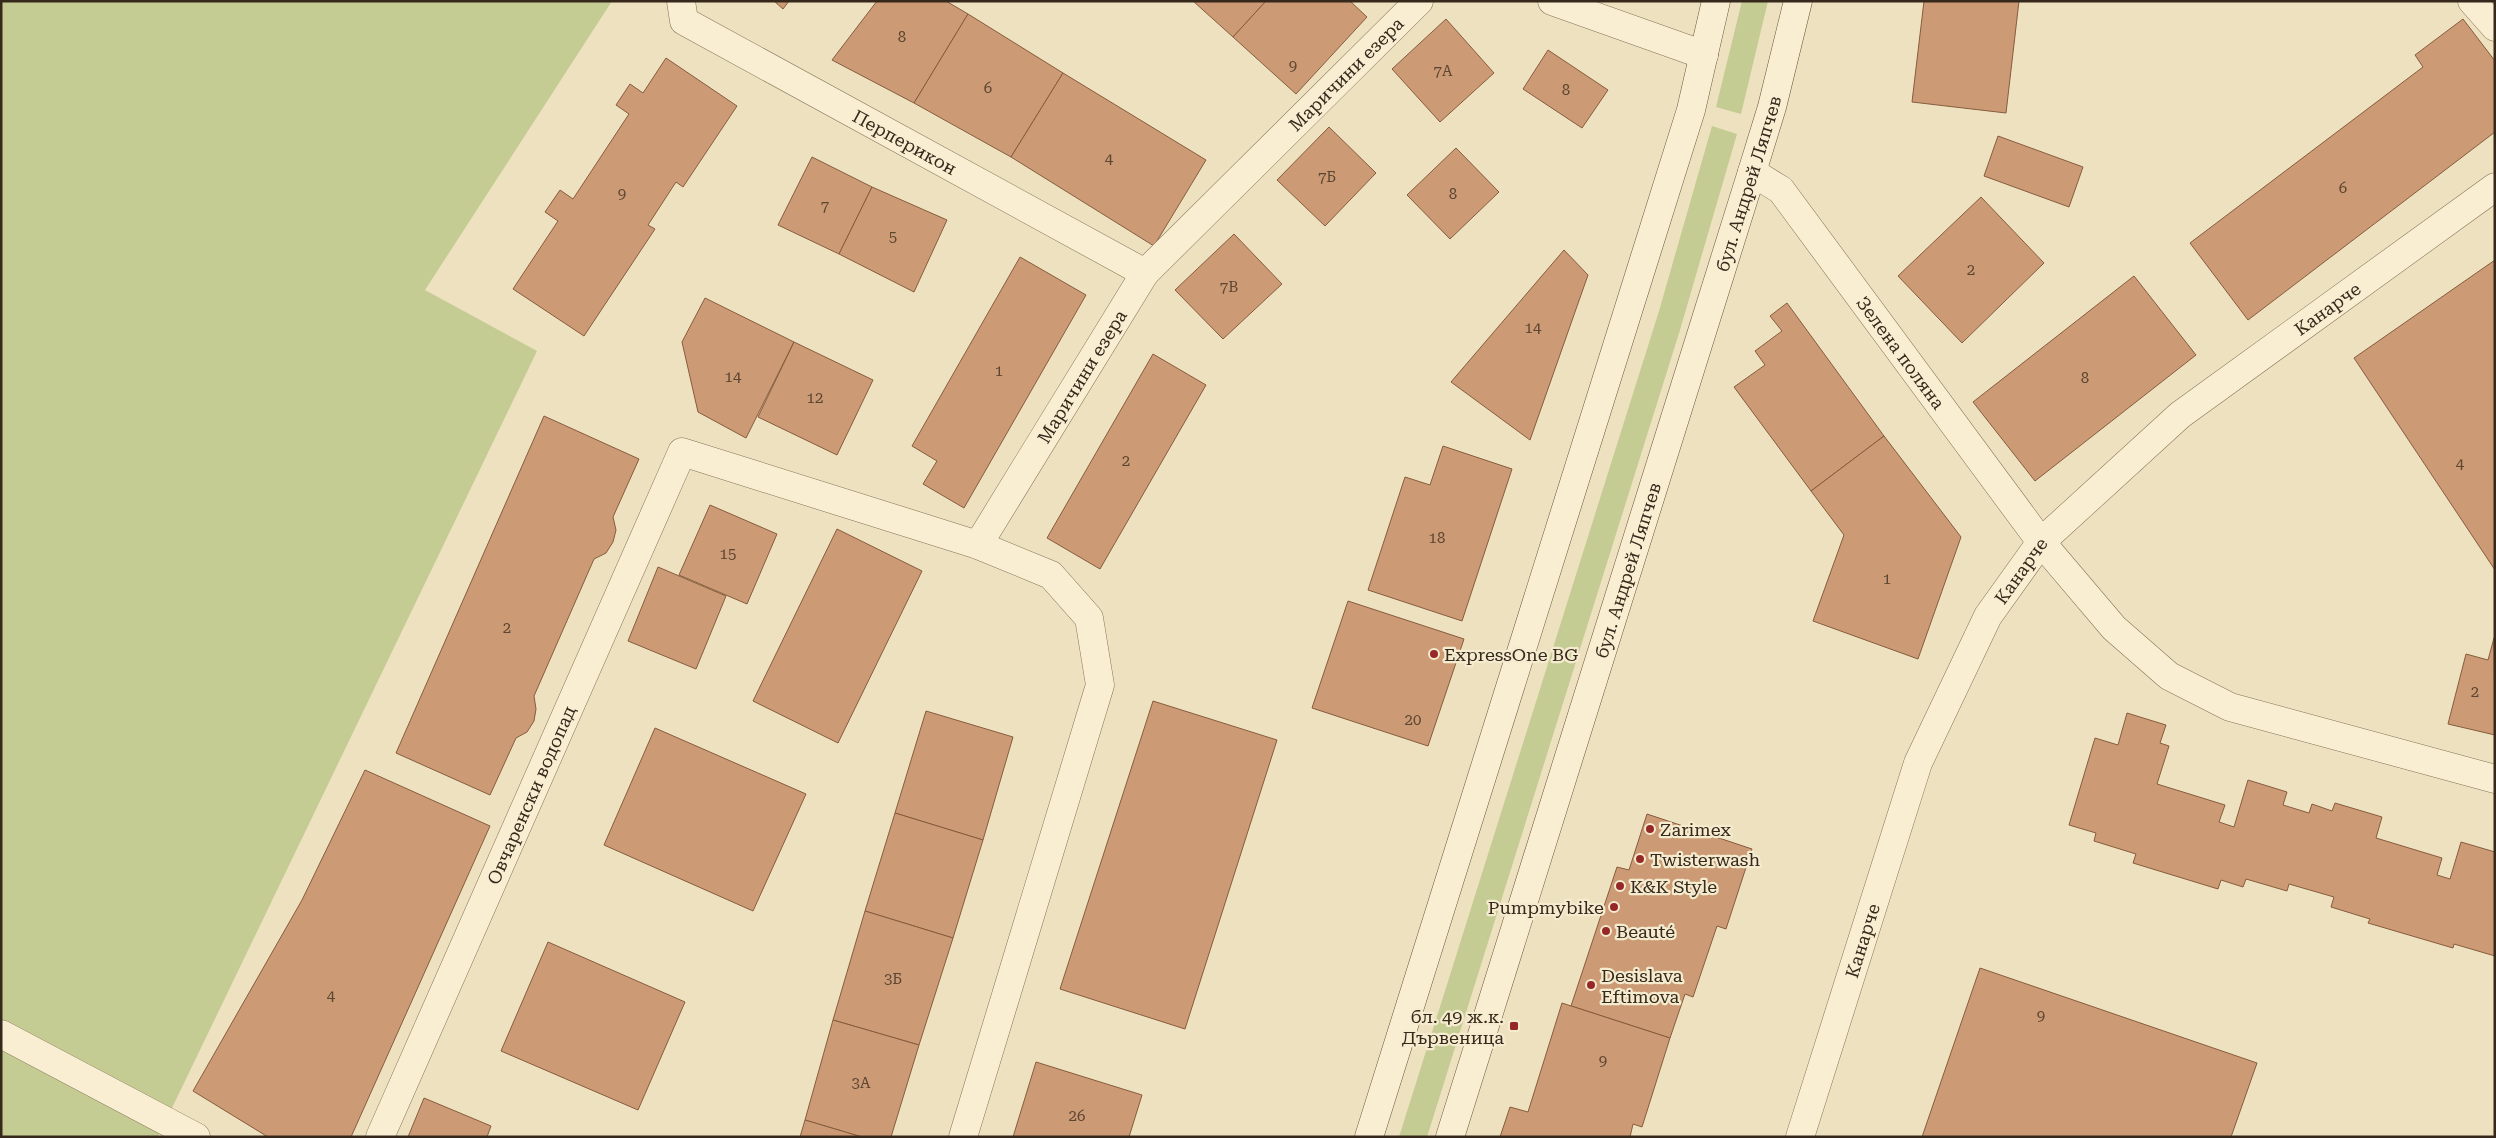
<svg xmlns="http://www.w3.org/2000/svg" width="2496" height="1138" viewBox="0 0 2496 1138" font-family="'Roboto Serif',serif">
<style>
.green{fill:#c4cc93}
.building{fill:#cc9b75;stroke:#865c3d}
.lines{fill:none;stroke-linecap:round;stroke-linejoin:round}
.street-casing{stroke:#867258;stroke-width:29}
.secondary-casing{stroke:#68533b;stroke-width:29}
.street{stroke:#f9eed2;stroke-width:28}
.secondary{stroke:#f9eed2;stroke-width:28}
.poi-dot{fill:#962927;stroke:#f5ebcf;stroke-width:2}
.labels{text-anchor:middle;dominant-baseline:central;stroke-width:4.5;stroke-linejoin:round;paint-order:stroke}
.number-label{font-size:15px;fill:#5c4632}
.street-label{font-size:18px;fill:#36291c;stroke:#f5ebcf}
.poi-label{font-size:18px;fill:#36291c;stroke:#f5ebcf;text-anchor:start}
</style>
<rect width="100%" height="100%" fill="#eee1bf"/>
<g class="green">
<path d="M 1,1 L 612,1 L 425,290 L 537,351 L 158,1137 L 1,1137 Z"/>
<path d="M 1742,1 L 1768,1 L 1741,114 L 1716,107 Z"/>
<path d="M 1712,126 L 1737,134 L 1680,330 L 1427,1137 L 1399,1137 L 1659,311 Z"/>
</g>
<g class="building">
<path d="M 774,1 L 789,1 L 783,9 Z"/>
<path d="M 877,1 L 946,1 L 968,14 L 914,103 L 832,60 Z"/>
<path d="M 1193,1 L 1266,1 L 1233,37 Z"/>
<path d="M 1266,1 L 1350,1 L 1367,17 L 1296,94 L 1233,37 Z"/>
<path d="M 1924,1 L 2019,1 L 2006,113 L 1912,102 Z"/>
<path d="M 968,14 L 1063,73 L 1011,157 L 914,103 Z"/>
<path d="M 1446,19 L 1494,73 L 1440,122 L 1392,69 Z"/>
<path d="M 2463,19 L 2495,61 L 2495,132 L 2248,320 L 2190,243 L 2423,67 L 2415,55 Z"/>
<path d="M 1548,50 L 1608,90 L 1582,128 L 1523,89 Z"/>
<path d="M 666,58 L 737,106 L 683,187 L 676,182 L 648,225 L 655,229 L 584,336 L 513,289 L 558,221 L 545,212 L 560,190 L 573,199 L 629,114 L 616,105 L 630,84 L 643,93 Z"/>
<path d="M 1063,73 L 1206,160 L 1154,246 L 1011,157 Z"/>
<path d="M 1329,127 L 1376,173 L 1325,226 L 1277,180 Z"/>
<path d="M 1998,136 L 2083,167 L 2069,207 L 1984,176 Z"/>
<path d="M 1456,148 L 1499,192 L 1450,239 L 1407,195 Z"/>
<path d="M 812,157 L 872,187 L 839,254 L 778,225 Z"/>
<path d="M 872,187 L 947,220 L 914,292 L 839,254 Z"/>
<path d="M 1981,197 L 2044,263 L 1962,343 L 1898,276 Z"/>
<path d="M 1234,234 L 1282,284 L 1223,339 L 1175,290 Z"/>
<path d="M 1564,250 L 1588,275 L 1530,440 L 1451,382 Z"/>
<path d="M 1020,257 L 1086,295 L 964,508 L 923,484 L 937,461 L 912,446 Z"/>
<path d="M 2495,260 L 2495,570 L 2354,358 Z"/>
<path d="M 2134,276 L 2196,355 L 2035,481 L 1973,402 Z"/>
<path d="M 705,298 L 794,342 L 746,438 L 698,412 L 682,342 Z"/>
<path d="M 1787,303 L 1884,436 L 1811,491 L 1734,387 L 1765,365 L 1755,351 L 1782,331 L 1770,316 Z"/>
<path d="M 794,342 L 873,380 L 837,455 L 758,417 Z"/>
<path d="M 1153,354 L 1206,385 L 1100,569 L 1047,538 Z"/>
<path d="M 544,416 L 639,459 L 613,517 L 616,530 L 613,542 L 606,553 L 594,559 L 534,696 L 536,709 L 534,721 L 527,732 L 516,738 L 490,795 L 396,753 Z"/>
<path d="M 1884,436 L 1961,537 L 1918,659 L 1813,621 L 1844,535 L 1811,491 Z"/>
<path d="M 1443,446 L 1512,469 L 1462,621 L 1368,590 L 1405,477 L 1430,485 Z"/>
<path d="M 710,505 L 777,534 L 747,604 L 679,575 Z"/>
<path d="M 837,529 L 922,571 L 838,743 L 753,701 Z"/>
<path d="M 658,567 L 726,596 L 696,669 L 628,641 Z"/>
<path d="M 1348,601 L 1464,639 L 1428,746 L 1312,708 Z"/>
<path d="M 2494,638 L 2495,735 L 2448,724 L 2466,654 L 2488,660 Z"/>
<path d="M 1153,701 L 1277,740 L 1185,1029 L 1060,989 Z"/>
<path d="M 926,711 L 1013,737 L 983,840 L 895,813 Z"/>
<path d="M 2127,713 L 2166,725 L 2160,743 L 2169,746 L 2157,784 L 2225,805 L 2219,822 L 2234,827 L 2248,780 L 2287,792 L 2283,805 L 2309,813 L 2312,804 L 2332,811 L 2335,803 L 2382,817 L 2376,838 L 2442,858 L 2437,875 L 2450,879 L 2461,842 L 2495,852 L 2495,956 L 2454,944 L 2453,948 L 2368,923 L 2370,919 L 2331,907 L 2334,897 L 2289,884 L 2287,891 L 2246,879 L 2243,887 L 2221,880 L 2218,889 L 2133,863 L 2136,854 L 2094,841 L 2096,833 L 2069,825 L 2095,738 L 2118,745 Z"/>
<path d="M 655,728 L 806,794 L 753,911 L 604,845 Z"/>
<path d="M 365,770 L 490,826 L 351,1137 L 268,1137 L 193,1091 L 302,900 Z"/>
<path d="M 895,813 L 983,840 L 953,938 L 865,911 Z"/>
<path d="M 1647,814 L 1752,849 L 1726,929 L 1717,926 L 1693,997 L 1685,994 L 1670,1038 L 1571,1006 L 1617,867 L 1629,870 Z"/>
<path d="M 865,911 L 953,938 L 919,1045 L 833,1020 Z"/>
<path d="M 548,942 L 685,1002 L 638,1110 L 501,1051 Z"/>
<path d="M 1980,968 L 2257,1063 L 2231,1137 L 1922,1137 Z"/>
<path d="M 1562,1003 L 1670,1038 L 1642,1127 L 1633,1124 L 1630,1137 L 1500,1137 L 1510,1107 L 1528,1112 Z"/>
<path d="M 833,1020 L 919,1045 L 891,1137 L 862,1137 L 805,1120 Z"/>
<path d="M 1036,1062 L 1142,1095 L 1129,1137 L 1013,1137 Z"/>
<path d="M 424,1098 L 491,1126 L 487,1137 L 408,1137 Z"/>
<path d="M 805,1120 L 862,1137 L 800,1137 Z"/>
</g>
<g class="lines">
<g class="street-casing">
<g id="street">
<path id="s1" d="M 681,1 L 684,21 L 1145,273"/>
<path d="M 1552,1 L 1704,55"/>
<path d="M 2472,1 L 2495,27"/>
<path id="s2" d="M 1752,172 L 1781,190 L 2041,542 L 2114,628 L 2169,676 L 2230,707 L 2495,779"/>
<path id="s3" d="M 978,545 L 1145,273 L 1419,1"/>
<path d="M 1,1034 L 196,1137"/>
<path id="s4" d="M 380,1137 L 682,452 L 978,545 L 1051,575 L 1089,618 L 1100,685 L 963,1137"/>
<path id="s5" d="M 1800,1137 L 1918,763 L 1988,616 L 2041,542 L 2180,415 L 2495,187"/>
</g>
</g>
<g class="secondary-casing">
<g id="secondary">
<path d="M 1369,1137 L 1691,110 L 1716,1"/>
<path id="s6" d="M 1450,1137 L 1752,172 L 1772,107 L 1798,1"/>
</g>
</g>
<use href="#street" class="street"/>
<use href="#secondary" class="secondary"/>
</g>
<g class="poi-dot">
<circle cx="1434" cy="654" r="5"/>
<circle cx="1650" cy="829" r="5"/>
<circle cx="1640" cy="859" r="5"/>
<circle cx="1620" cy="886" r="5"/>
<circle cx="1614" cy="907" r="5"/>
<circle cx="1606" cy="931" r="5"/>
<circle cx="1591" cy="985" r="5"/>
<rect x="1509" y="1021" width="10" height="10" rx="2.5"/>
</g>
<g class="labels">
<g class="number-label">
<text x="902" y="37">8</text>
<text x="1293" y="66">9</text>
<text x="1443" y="71">7А</text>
<text x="988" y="88">6</text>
<text x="1566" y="90">8</text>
<text x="1109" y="159">4</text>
<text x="1327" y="177">7Б</text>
<text x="2343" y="188">6</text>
<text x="622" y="194">9</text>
<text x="1453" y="194">8</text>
<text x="825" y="206">7</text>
<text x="893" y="237">5</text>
<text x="1971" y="270">2</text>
<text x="1229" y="287">7В</text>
<text x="1533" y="328">14</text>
<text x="999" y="371">1</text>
<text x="733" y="377">14</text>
<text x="2085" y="378">8</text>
<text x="815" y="398">12</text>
<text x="1126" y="461">2</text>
<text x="2460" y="464">4</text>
<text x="1437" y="538">18</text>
<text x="728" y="554">15</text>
<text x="1887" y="579">1</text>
<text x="507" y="628">2</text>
<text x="2475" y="692">2</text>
<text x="1413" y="720">20</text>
<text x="893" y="979">3Б</text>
<text x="331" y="996">4</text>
<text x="2041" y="1016">9</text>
<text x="1603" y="1061">9</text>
<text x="861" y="1083">3А</text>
<text x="1077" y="1116">26</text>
</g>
<g class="street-label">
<text stroke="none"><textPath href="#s3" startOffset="602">Маричини езера</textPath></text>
<text stroke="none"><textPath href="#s1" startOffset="272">Перперикон</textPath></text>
<text stroke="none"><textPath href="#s6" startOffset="999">бул. Андрей Ляпчев</textPath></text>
<text stroke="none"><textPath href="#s5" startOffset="1016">Канарче</textPath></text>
<text stroke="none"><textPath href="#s2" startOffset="236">Зелена поляна</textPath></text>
<text stroke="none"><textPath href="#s3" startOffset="198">Маричини езера</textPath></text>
<text stroke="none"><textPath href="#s6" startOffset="594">бул. Андрей Ляпчев</textPath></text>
<text stroke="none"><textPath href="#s5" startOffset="611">Канарче</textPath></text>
<text stroke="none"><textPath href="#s4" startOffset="374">Овчаренски водопад</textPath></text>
<text stroke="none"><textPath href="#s5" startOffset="206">Канарче</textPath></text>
</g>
<g class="poi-label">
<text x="1444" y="654">ExpressOne BG</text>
<text x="1660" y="829">Zarimex</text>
<text x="1650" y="859">Twisterwash</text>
<text x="1630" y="886">K&amp;K Style</text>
<text x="1604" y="907" text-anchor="end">Pumpmybike</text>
<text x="1616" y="931">Beauté</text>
<text x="1601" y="975">Desislava<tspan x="1601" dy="21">Eftimova</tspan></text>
<text x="1504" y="1016" text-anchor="end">бл. 49 ж.к.<tspan x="1504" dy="21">Дървеница</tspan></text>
</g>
</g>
<rect width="2496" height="1138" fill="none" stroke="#36291c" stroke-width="5"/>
</svg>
